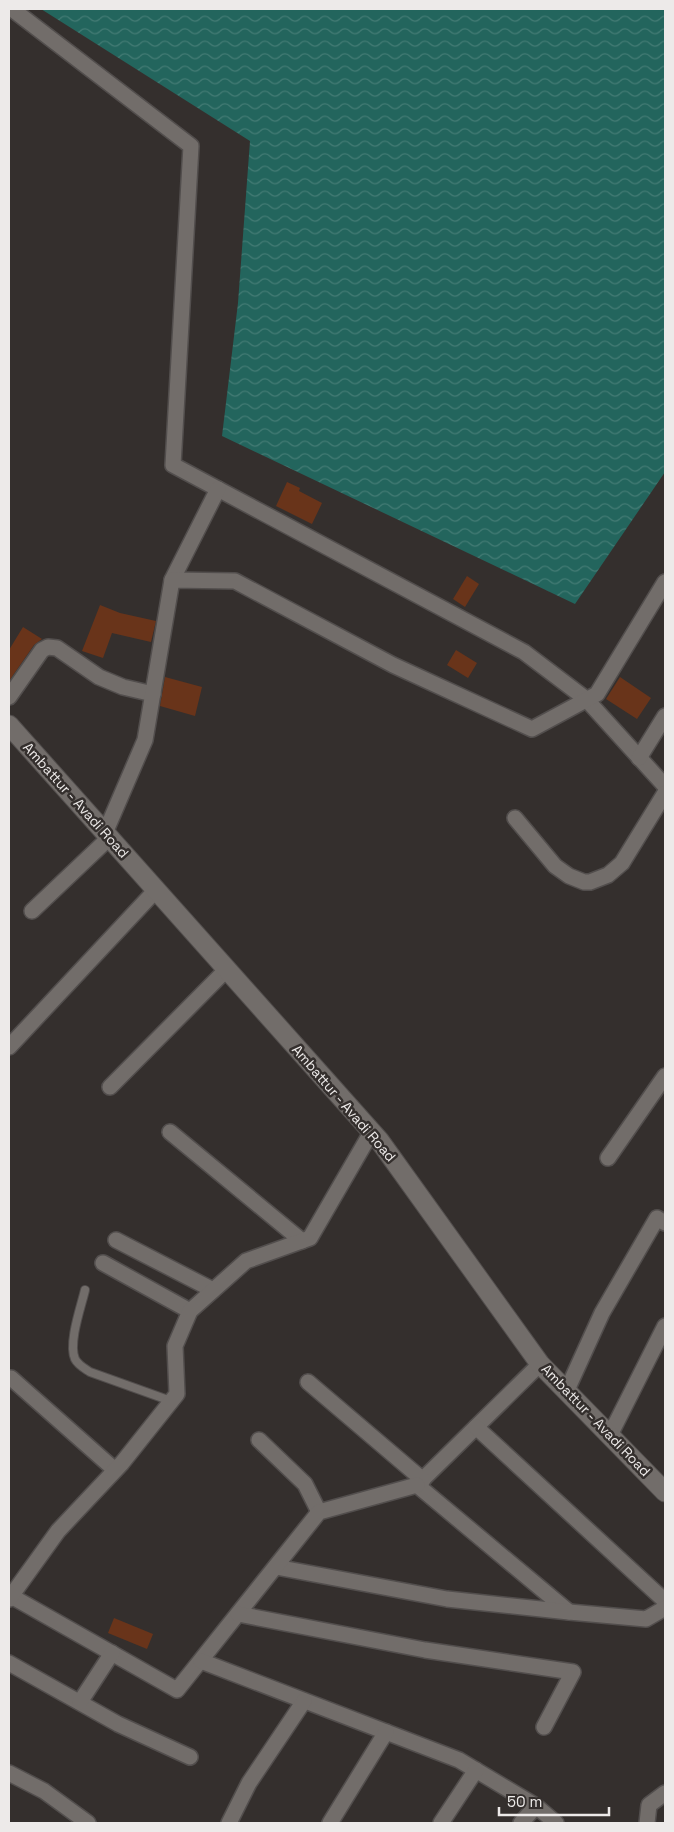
<svg xmlns="http://www.w3.org/2000/svg" width="674" height="1832" viewBox="0 0 674 1832" font-family="'Space Grotesk',sans-serif">
<style>
.water{fill:url(#water-waves)}
.building{fill:#69341a}
.lines{fill:none;stroke-linecap:round;stroke-linejoin:round}
.service-casing{stroke:#524e4d;stroke-width:10}
.minor-casing{stroke:#524e4d;stroke-width:18}
.tertiary-casing{stroke:#524e4d;stroke-width:21}
.service{stroke:#726d6a;stroke-width:8}
.minor{stroke:#726d6a;stroke-width:15}
.tertiary{stroke:#726d6a;stroke-width:19}
.labels{text-anchor:middle;dominant-baseline:central;stroke-width:5;stroke-linejoin:round;paint-order:stroke}
.street-label{font-size:14px;fill:#edeae9;stroke:#342f2d}
</style>
<defs>
<pattern id="water-waves" width="16" height="10" patternUnits="userSpaceOnUse" patternTransform="scale(1.25)"><rect width="16" height="10" fill="#23655d"/><path d="M0 5q4-4 8 0t8 0" fill="none" stroke="#437b74"/></pattern>
</defs>
<rect width="100%" height="100%" fill="#342f2d"/>
<path class="water" d="M 41,9 L 665,9 L 665,472 L 575,604 L 222,436 L 238,303 L 250,141 Z"/>
<g class="building">
<path d="M 287,482 L 300,488 L 299,491 L 322,503 L 312,524 L 276,506 Z"/>
<path d="M 467,576 L 479,584 L 465,607 L 453,599 Z"/>
<path d="M 100,605 L 120,613 L 156,621 L 151,642 L 112,633 L 103,658 L 82,651 Z"/>
<path d="M 23,627 L 42,639 L 34,645 L 9,681 L 9,650 Z"/>
<path d="M 456,650 L 477,663 L 468,678 L 447,665 Z"/>
<path d="M 165,677 L 202,687 L 195,716 L 160,706 Z"/>
<path d="M 620,677 L 651,698 L 637,719 L 606,699 Z"/>
<path d="M 114,1618 L 153,1634 L 147,1649 L 108,1633 Z"/>
</g>
<g class="lines">
<g class="service-casing">
<path id="service" d="M 85,1290 C 81,1307 68,1343 75,1359 C 78,1365 84,1368 90,1372 L 171,1401"/>
</g>
<g class="minor-casing">
<g id="minor">
<path d="M 12,9 L 191,146 L 173,465 L 524,652 L 586,699 L 665,786"/>
<path d="M 172,580 L 218,489"/>
<path d="M 9,697 L 42,650 L 48,647 L 57,648 L 99,677 L 123,687 L 153,694"/>
<path d="M 639,758 L 665,716"/>
<path d="M 515,818 L 555,866 L 569,876 L 584,882 L 590,882 L 608,875 L 622,863 L 665,793"/>
<path d="M 105,833 L 145,740 L 172,580 L 235,581 L 393,665 L 532,729 L 597,694 L 665,582"/>
<path d="M 32,911 L 109,838"/>
<path d="M 9,1047 L 156,890"/>
<path d="M 110,1087 L 227,969"/>
<path d="M 170,1132 L 302,1241"/>
<path d="M 608,1158 L 665,1076"/>
<path d="M 116,1240 L 213,1290"/>
<path d="M 103,1263 L 190,1311"/>
<path d="M 540,1364 L 417,1485 L 569,1612"/>
<path d="M 11,1378 L 115,1470"/>
<path d="M 308,1382 L 423,1480"/>
<path d="M 567,1390 L 602,1313 L 657,1218 L 665,1223"/>
<path d="M 476,1427 L 665,1601"/>
<path d="M 610,1435 L 665,1326"/>
<path d="M 259,1440 L 305,1484 L 319,1512"/>
<path d="M 276,1567 L 447,1599 L 569,1612 L 646,1619 L 665,1608"/>
<path d="M 11,1596 L 177,1690 L 319,1512 L 417,1485"/>
<path d="M 9,1599 L 58,1531 L 122,1463 L 177,1394 L 175,1346 L 190,1311 L 246,1261 L 310,1238 L 372,1131"/>
<path d="M 238,1614 L 425,1650 L 573,1672 L 544,1727"/>
<path d="M 201,1661 L 459,1760 L 536,1806 L 556,1823"/>
<path d="M 9,1663 L 118,1724 L 190,1757"/>
<path d="M 80,1702 L 112,1653"/>
<path d="M 9,1773 L 44,1791 L 88,1823"/>
<path d="M 229,1823 L 249,1783 L 304,1701"/>
<path d="M 330,1823 L 386,1732"/>
<path d="M 441,1823 L 476,1770"/>
<path d="M 521,1823 L 536,1806"/>
<path d="M 647,1823 L 649,1805 L 665,1793"/>
</g>
</g>
<g class="tertiary-casing">
<path id="tertiary" d="M 9,725 L 379,1140 L 540,1364 L 665,1492"/>
</g>
<use href="#service" class="service"/>
<use href="#minor" class="minor"/>
<use href="#tertiary" class="tertiary"/>
</g>
<g class="labels">
<g class="street-label">
<text transform="translate(76 800) rotate(48)">Ambattur - Avadi Road</text>
<text transform="translate(344 1103) rotate(49)">Ambattur - Avadi Road</text>
<text transform="translate(596 1420) rotate(46)">Ambattur - Avadi Road</text>
</g>
</g>
<rect width="674" height="1832" fill="none" stroke="#edeae9" stroke-width="20"/>
<path d="M499 1807v8h110v-8" fill="none" stroke="#edeae9" stroke-width="2.5"/>
<text x="507" y="1807" font-size="15" fill="#edeae9" stroke="#342f2d" stroke-width="4" paint-order="stroke">50 m</text>
</svg>
